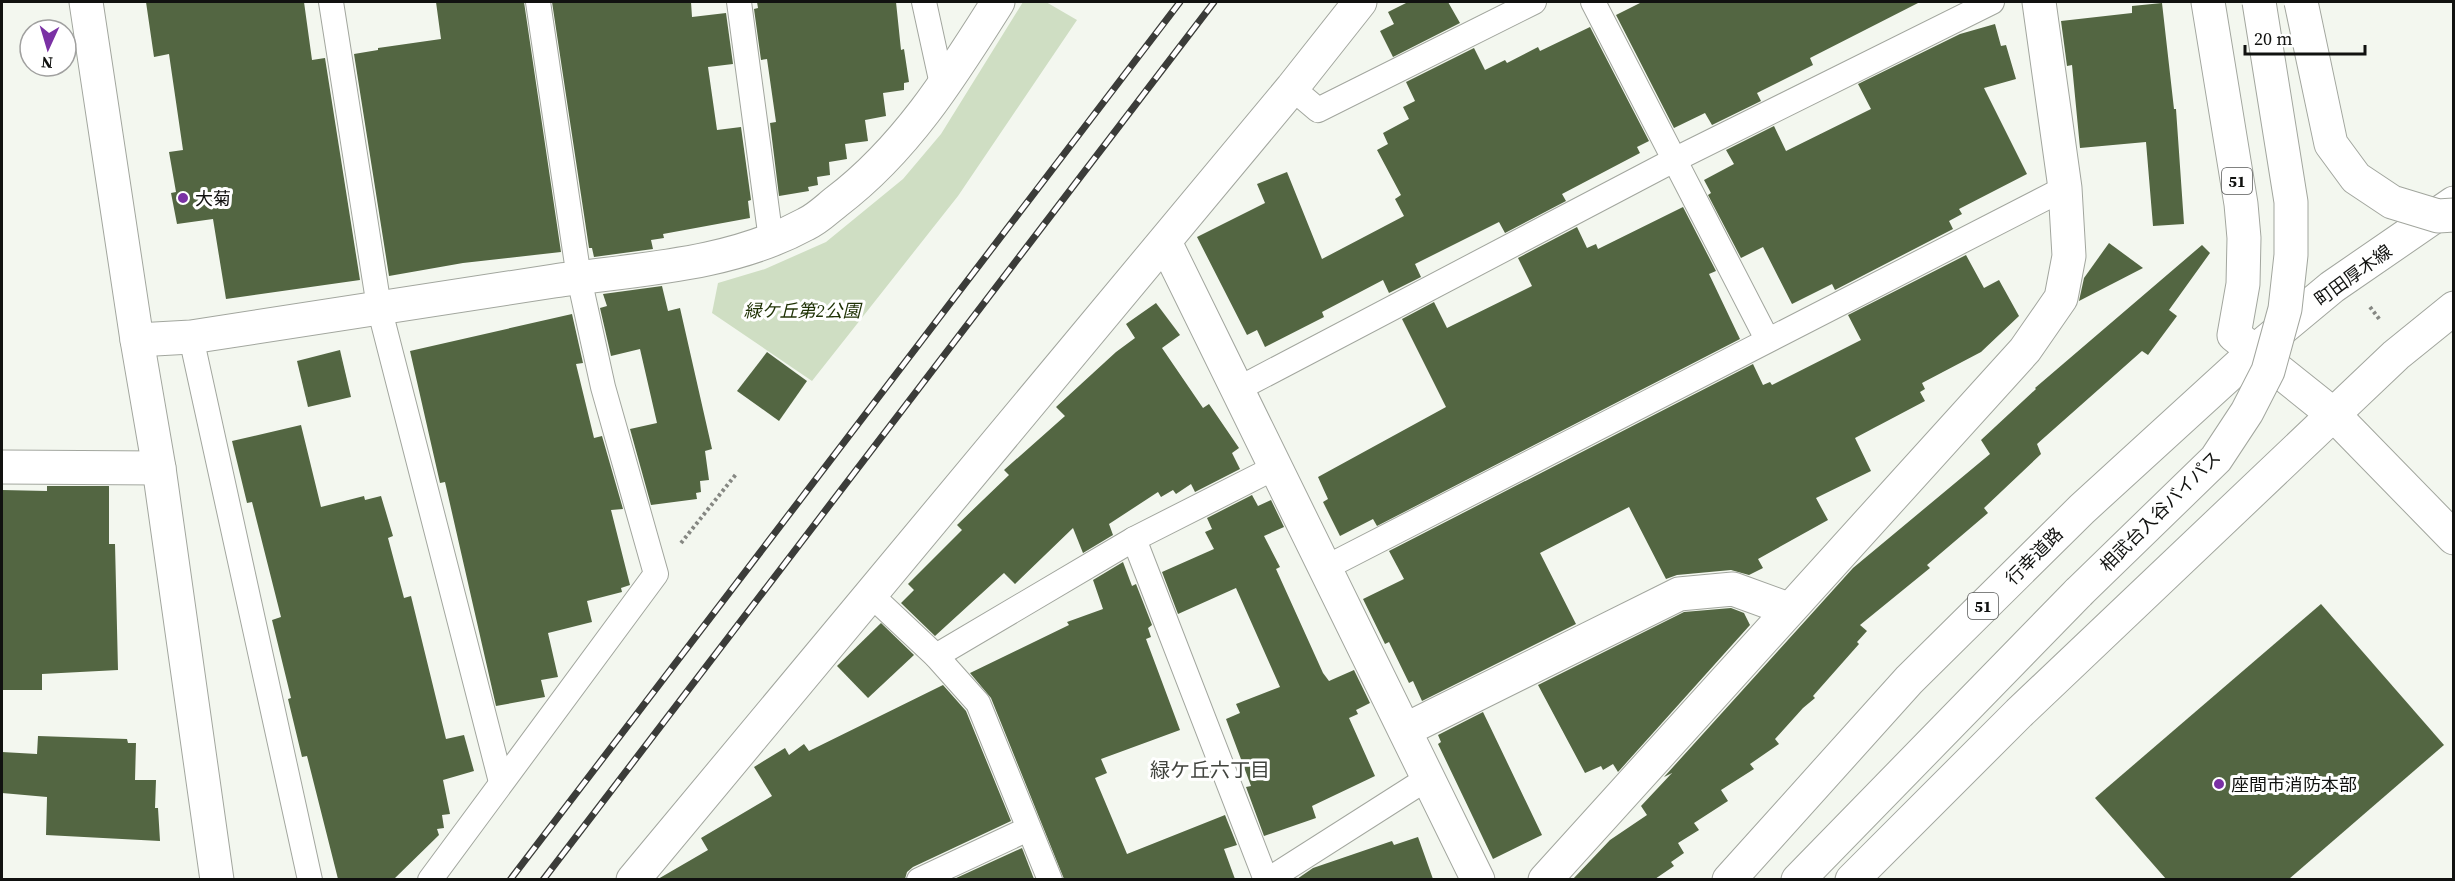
<svg xmlns="http://www.w3.org/2000/svg" width="2455" height="881" viewBox="0 0 2455 881" font-family="'Source Serif 4','Noto Sans JP',serif">
<style>
.green{fill:#cfdec3}
.building{fill:#536642}
.lines{fill:none;stroke-linecap:round;stroke-linejoin:round}
.service-casing{stroke:#a2a69e;stroke-width:26}
.minor-casing{stroke:#a2a69e;stroke-width:35}
.tertiary-casing{stroke:#a2a69e;stroke-width:35}
.primary-casing{stroke:#a2a69e;stroke-width:35}
.path{stroke:#858782;stroke-width:4;stroke-dasharray:3 3;stroke-linecap:butt}
.service{stroke:#fff;stroke-width:24}
.minor{stroke:#fff;stroke-width:33}
.tertiary{stroke:#fff;stroke-width:33}
.primary{stroke:#fff;stroke-width:33}
.rail-casing{stroke:#3b3c39;stroke-width:7}
.rail{stroke:#fff;stroke-width:4.5;stroke-dasharray:14;stroke-linecap:butt}
.primary-bridge-casing{stroke:#a2a69e;stroke-width:35;stroke-linecap:butt}
.primary-bridge{stroke:#fff;stroke-width:33}
.poi-dot{fill:#7a31a4;stroke:#fff;stroke-width:2}
.labels{text-anchor:middle;dominant-baseline:central;stroke-width:6;stroke-linejoin:round;paint-order:stroke}
.shield{fill:#fff;stroke:#585958;stroke-width:1.5}
.shield-label{font-size:16px;font-weight:bold;fill:#111210}
.poi-label{font-size:18px;fill:#111210;stroke:#fff;text-anchor:start}
.street-label{font-size:18px;fill:#111210;stroke:#fff}
.park-label{font-size:18px;font-style:italic;fill:#1e3104;stroke:#fff}
.neighbourhood-label{font-size:20px;fill:#41443e;stroke:#fff}
</style>
<rect width="100%" height="100%" fill="#f3f7ef"/>
<path class="green" d="M 1023,2 L 1046,2 L 1077,20 L 958,196 L 812,381 L 712,313 L 718,283 L 765,269 L 826,242 L 903,179 L 941,134 Z"/>
<g class="building">
<path d="M 146,2 L 304,2 L 312,60 L 325,58 L 360,280 L 226,299 L 213,219 L 177,224 L 171,193 L 176,192 L 169,152 L 183,150 L 169,54 L 154,57 Z"/>
<path d="M 436,2 L 524,2 L 561,252 L 463,263 L 389,276 L 354,54 L 378,50 L 378,48 L 441,39 Z"/>
<path d="M 552,2 L 691,2 L 692,17 L 726,13 L 733,64 L 708,67 L 717,130 L 741,127 L 751,200 L 748,201 L 750,218 L 663,234 L 664,238 L 651,240 L 653,249 L 594,257 L 592,248 L 589,248 Z"/>
<path d="M 757,2 L 896,2 L 901,50 L 904,49 L 909,82 L 904,83 L 904,90 L 883,93 L 886,116 L 865,120 L 868,141 L 845,144 L 847,159 L 829,162 L 830,175 L 817,177 L 818,185 L 808,187 L 809,191 L 779,196 L 770,123 L 776,122 L 767,59 L 761,60 L 754,9 L 758,8 Z"/>
<path d="M 1408,2 L 1448,2 L 1460,23 L 1393,57 L 1380,31 L 1394,24 L 1388,12 Z"/>
<path d="M 1642,2 L 1920,2 L 1810,58 L 1813,65 L 1757,93 L 1761,101 L 1712,125 L 1705,113 L 1674,128 L 1616,15 Z"/>
<path d="M 2162,3 L 2174,109 L 2176,109 L 2184,224 L 2153,226 L 2146,142 L 2080,148 L 2072,65 L 2067,66 L 2061,21 L 2132,13 L 2132,6 Z"/>
<path d="M 1995,24 L 2001,46 L 2006,45 L 2016,79 L 1984,88 L 2027,174 L 1959,209 L 1962,214 L 1949,221 L 1953,229 L 1835,290 L 1832,284 L 1792,304 L 1763,247 L 1741,258 L 1708,195 L 1711,193 L 1704,180 L 1734,164 L 1726,150 L 1774,126 L 1786,151 L 1871,109 L 1858,84 L 1960,34 Z"/>
<path d="M 1590,27 L 1649,141 L 1637,147 L 1640,153 L 1562,194 L 1566,201 L 1505,233 L 1499,222 L 1415,264 L 1421,277 L 1389,293 L 1383,280 L 1322,312 L 1324,317 L 1265,347 L 1257,330 L 1247,335 L 1197,237 L 1265,203 L 1257,184 L 1287,172 L 1322,259 L 1404,216 L 1395,199 L 1401,195 L 1377,150 L 1388,144 L 1383,133 L 1409,119 L 1403,107 L 1415,101 L 1406,82 L 1474,48 L 1485,70 L 1505,60 L 1507,63 L 1538,47 L 1540,51 Z"/>
<path d="M 1683,207 L 1716,271 L 1709,274 L 1740,339 L 1377,526 L 1373,519 L 1340,536 L 1323,502 L 1328,499 L 1318,477 L 1446,407 L 1402,319 L 1434,302 L 1447,328 L 1532,286 L 1518,258 L 1577,227 L 1587,248 L 1596,244 L 1598,249 Z"/>
<path d="M 2109,243 L 2143,268 L 2079,301 L 2084,278 Z"/>
<path d="M 2202,245 L 2210,253 L 2169,310 L 2177,316 L 2148,355 L 2142,351 L 2037,444 L 2041,454 L 1984,508 L 1988,513 L 1927,565 L 1930,568 L 1860,625 L 1867,631 L 1857,642 L 1859,644 L 1813,696 L 1815,698 L 1803,708 L 1775,739 L 1779,744 L 1750,764 L 1754,769 L 1721,790 L 1728,801 L 1694,823 L 1699,830 L 1678,843 L 1684,853 L 1671,862 L 1674,866 L 1655,879 L 1573,879 L 1610,840 L 1647,815 L 1641,806 L 1672,773 L 1664,777 L 1853,568 L 1990,454 L 1981,440 L 2036,389 L 2035,388 Z"/>
<path d="M 1966,255 L 1984,288 L 1999,280 L 2019,316 L 1981,352 L 1922,383 L 1925,389 L 1920,392 L 1925,401 L 1855,438 L 1871,471 L 1816,498 L 1828,520 L 1758,559 L 1763,568 L 1749,575 L 1731,570 L 1677,575 L 1666,579 L 1629,507 L 1540,553 L 1576,624 L 1422,701 L 1413,681 L 1409,683 L 1389,642 L 1385,644 L 1363,599 L 1404,579 L 1389,551 L 1753,364 L 1763,385 L 1770,382 L 1772,385 L 1861,340 L 1848,315 Z"/>
<path d="M 662,286 L 668,311 L 680,308 L 712,449 L 705,451 L 709,480 L 700,481 L 701,492 L 696,493 L 697,499 L 651,505 L 630,429 L 657,423 L 640,349 L 611,356 L 600,308 L 607,306 L 603,294 Z"/>
<path d="M 1156,303 L 1180,335 L 1162,348 L 1203,408 L 1209,404 L 1239,448 L 1232,453 L 1240,469 L 1195,492 L 1191,484 L 1176,494 L 1173,490 L 1161,497 L 1158,492 L 1109,524 L 1113,535 L 1083,553 L 1073,528 L 1015,584 L 1004,573 L 935,636 L 901,603 L 914,590 L 908,584 L 962,530 L 957,525 L 1009,475 L 1004,470 L 1065,416 L 1056,407 L 1116,352 L 1135,338 L 1126,324 Z"/>
<path d="M 572,314 L 583,363 L 576,364 L 594,438 L 602,436 L 623,509 L 611,510 L 630,585 L 621,588 L 622,592 L 587,601 L 592,622 L 548,633 L 558,677 L 541,680 L 545,697 L 496,706 L 445,482 L 440,483 L 410,351 Z"/>
<path d="M 340,350 L 351,397 L 308,407 L 297,361 Z"/>
<path d="M 767,352 L 807,381 L 779,421 L 737,391 Z"/>
<path d="M 301,425 L 321,507 L 364,496 L 365,500 L 381,496 L 393,536 L 388,538 L 404,598 L 411,596 L 446,739 L 464,735 L 474,771 L 443,780 L 450,814 L 442,815 L 444,828 L 437,829 L 439,835 L 394,879 L 338,879 L 307,756 L 302,757 L 288,699 L 291,698 L 272,620 L 281,617 L 252,502 L 247,503 L 232,441 Z"/>
<path d="M 47,486 L 109,486 L 109,544 L 115,544 L 118,670 L 42,674 L 42,690 L 2,690 L 2,490 L 47,491 Z"/>
<path d="M 1252,495 L 1258,506 L 1271,500 L 1284,527 L 1264,536 L 1280,567 L 1276,569 L 1323,673 L 1329,681 L 1354,670 L 1370,703 L 1356,710 L 1358,714 L 1349,718 L 1375,776 L 1312,806 L 1316,818 L 1264,836 L 1246,787 L 1251,786 L 1226,719 L 1240,713 L 1236,704 L 1280,687 L 1236,588 L 1178,614 L 1162,572 L 1214,549 L 1205,532 L 1212,529 L 1207,518 Z"/>
<path d="M 1123,562 L 1132,586 L 1136,584 L 1152,625 L 1148,628 L 1151,637 L 1146,639 L 1180,730 L 1101,759 L 1107,773 L 1095,778 L 1127,854 L 1225,815 L 1237,845 L 1224,849 L 1235,879 L 1064,879 L 991,698 L 970,673 L 1069,625 L 1067,622 L 1103,609 L 1093,580 Z"/>
<path d="M 2321,604 L 2444,745 L 2289,879 L 2166,879 L 2095,798 Z"/>
<path d="M 1731,608 L 1744,613 L 1750,625 L 1618,772 L 1613,764 L 1603,770 L 1601,766 L 1585,773 L 1538,685 L 1684,612 Z"/>
<path d="M 881,623 L 914,655 L 868,698 L 837,666 Z"/>
<path d="M 943,685 L 966,711 L 1011,821 L 913,867 L 907,872 L 905,879 L 658,879 L 708,850 L 701,838 L 772,796 L 754,767 L 785,748 L 789,755 L 804,744 L 809,751 Z"/>
<path d="M 1483,712 L 1542,835 L 1493,859 L 1438,744 L 1441,742 L 1438,735 Z"/>
<path d="M 38,736 L 127,739 L 128,743 L 136,743 L 135,780 L 156,780 L 155,808 L 158,808 L 160,841 L 46,835 L 47,797 L 2,793 L 2,752 L 37,754 Z"/>
<path d="M 1418,837 L 1433,879 L 1297,879 L 1313,868 L 1392,841 L 1394,845 Z"/>
<path d="M 1022,848 L 1034,879 L 954,879 Z"/>
</g>
<g class="lines">
<g class="service-casing">
<g id="service">
<path d="M 331,2 L 379,307 L 501,782"/>
<path d="M 739,2 L 771,240"/>
<path d="M 924,2 L 943,89"/>
<path d="M 1593,2 L 1767,339"/>
<path d="M 1292,88 L 1318,110 L 1534,2"/>
<path d="M 191,337 L 310,880"/>
<path d="M 1238,389 L 1674,160 L 1992,2"/>
<path d="M 1134,539 L 1266,880"/>
<path d="M 1325,568 L 2065,188"/>
<path d="M 870,594 L 936,656 L 978,703 L 1050,880"/>
<path d="M 936,656 L 1134,539 L 1276,467"/>
<path d="M 430,880 L 656,574 L 603,387 L 579,278 L 538,2"/>
<path d="M 919,880 L 1028,829"/>
<path d="M 1268,880 L 1428,778"/>
</g>
</g>
<g class="minor-casing">
<g id="minor">
<path d="M 1165,242 L 1478,880"/>
<path d="M 137,340 L 191,337 C 312,318 433,299 554,281 C 638,269 729,266 806,224 C 817,219 826,210 836,202 C 906,149 952,75 998,2"/>
<path d="M 2,467 L 159,468"/>
<path d="M 1405,730 L 1679,594 L 1733,589 L 1788,609"/>
<path d="M 633,880 L 1292,88 L 1360,2"/>
<path d="M 1545,880 L 2025,350 L 2061,298 L 2069,256 L 2065,188 L 2039,2"/>
</g>
</g>
<g class="tertiary-casing">
<g id="tertiary">
<path d="M 86,2 L 137,340 L 159,468 L 217,880"/>
<path d="M 2334,415 L 2454,538"/>
</g>
</g>
<g class="primary-casing">
<g id="primary">
<path d="M 2208,2 L 2241,204 L 2244,238 L 2243,284 L 2234,335 L 2334,415"/>
<path d="M 1729,880 L 1909,680 L 2082,509 L 2255,351 L 2332,287 L 2454,203"/>
<path d="M 1798,880 L 2079,592"/>
<path d="M 1852,880 L 2019,713 L 2396,355 L 2454,308"/>
</g>
</g>
<g class="path">
<path d="M 2370,307 L 2380,320"/>
<path d="M 681,543 L 737,473"/>
</g>
<use href="#service" class="service"/>
<use href="#minor" class="minor"/>
<use href="#tertiary" class="tertiary"/>
<use href="#primary" class="primary"/>
<g class="rail-casing">
<g id="rail">
<path d="M 510,880 L 1180,2"/>
<path d="M 543,880 L 1214,2"/>
</g>
</g>
<use href="#rail" class="rail"/>
<g class="primary-bridge-casing">
<g id="primary-bridge">
<path d="M 2301,2 L 2331,144 L 2356,178 L 2392,202 L 2438,216 L 2454,215"/>
<path d="M 2079,592 L 2216,459 L 2247,412 L 2268,371 L 2285,309 L 2291,255 L 2291,202 L 2259,2"/>
</g>
</g>
<use href="#primary-bridge" class="primary-bridge"/>
</g>
<g class="poi-dot">
<circle cx="183" cy="198" r="6"/>
<circle cx="2219" cy="784" r="6"/>
</g>
<g class="labels">
<g class="shield">
<rect x="2222" y="168" width="30" height="26" rx="4.5"/>
<rect x="1968" y="593" width="30" height="26" rx="4.5"/>
</g>
<g class="shield-label">
<text x="2237" y="181">51</text>
<text x="1983" y="606">51</text>
</g>
<g class="poi-label">
<text x="195" y="198">大菊</text>
<text x="2231" y="784">座間市消防本部</text>
</g>
<g class="street-label">
<text transform="translate(2353 275) rotate(-36)">町田厚木線</text>
<text transform="translate(2160 511) rotate(-45)">相武台入谷バイパス</text>
<text transform="translate(2034 556) rotate(-45)">行幸道路</text>
</g>
<g class="park-label">
<text x="802" y="310">緑ケ丘第2公園</text>
</g>
<g class="neighbourhood-label">
<text x="1210" y="770">緑ケ丘六丁目</text>
</g>
</g>
<rect width="2455" height="881" fill="none" stroke="#111210" stroke-width="6"/>
<g transform="translate(48 48) rotate(184)"><circle r="28" fill="#ffffff" stroke="#a0a09f" stroke-width="1.5"/>
<path d="M0-4.5L10 22L0 15L-10 22Z" fill="#7a31a4"/>
<text y="-9" font-size="16" font-weight="bold" text-anchor="middle" fill="#111210">N</text>
</g>
<path d="M2245 45v9h120v-9" fill="none" stroke="#111210" stroke-width="3"/>
<text x="2254" y="45" font-size="18" fill="#111210" stroke="#ffffff" stroke-width="4.5" paint-order="stroke">20 m</text>
</svg>
